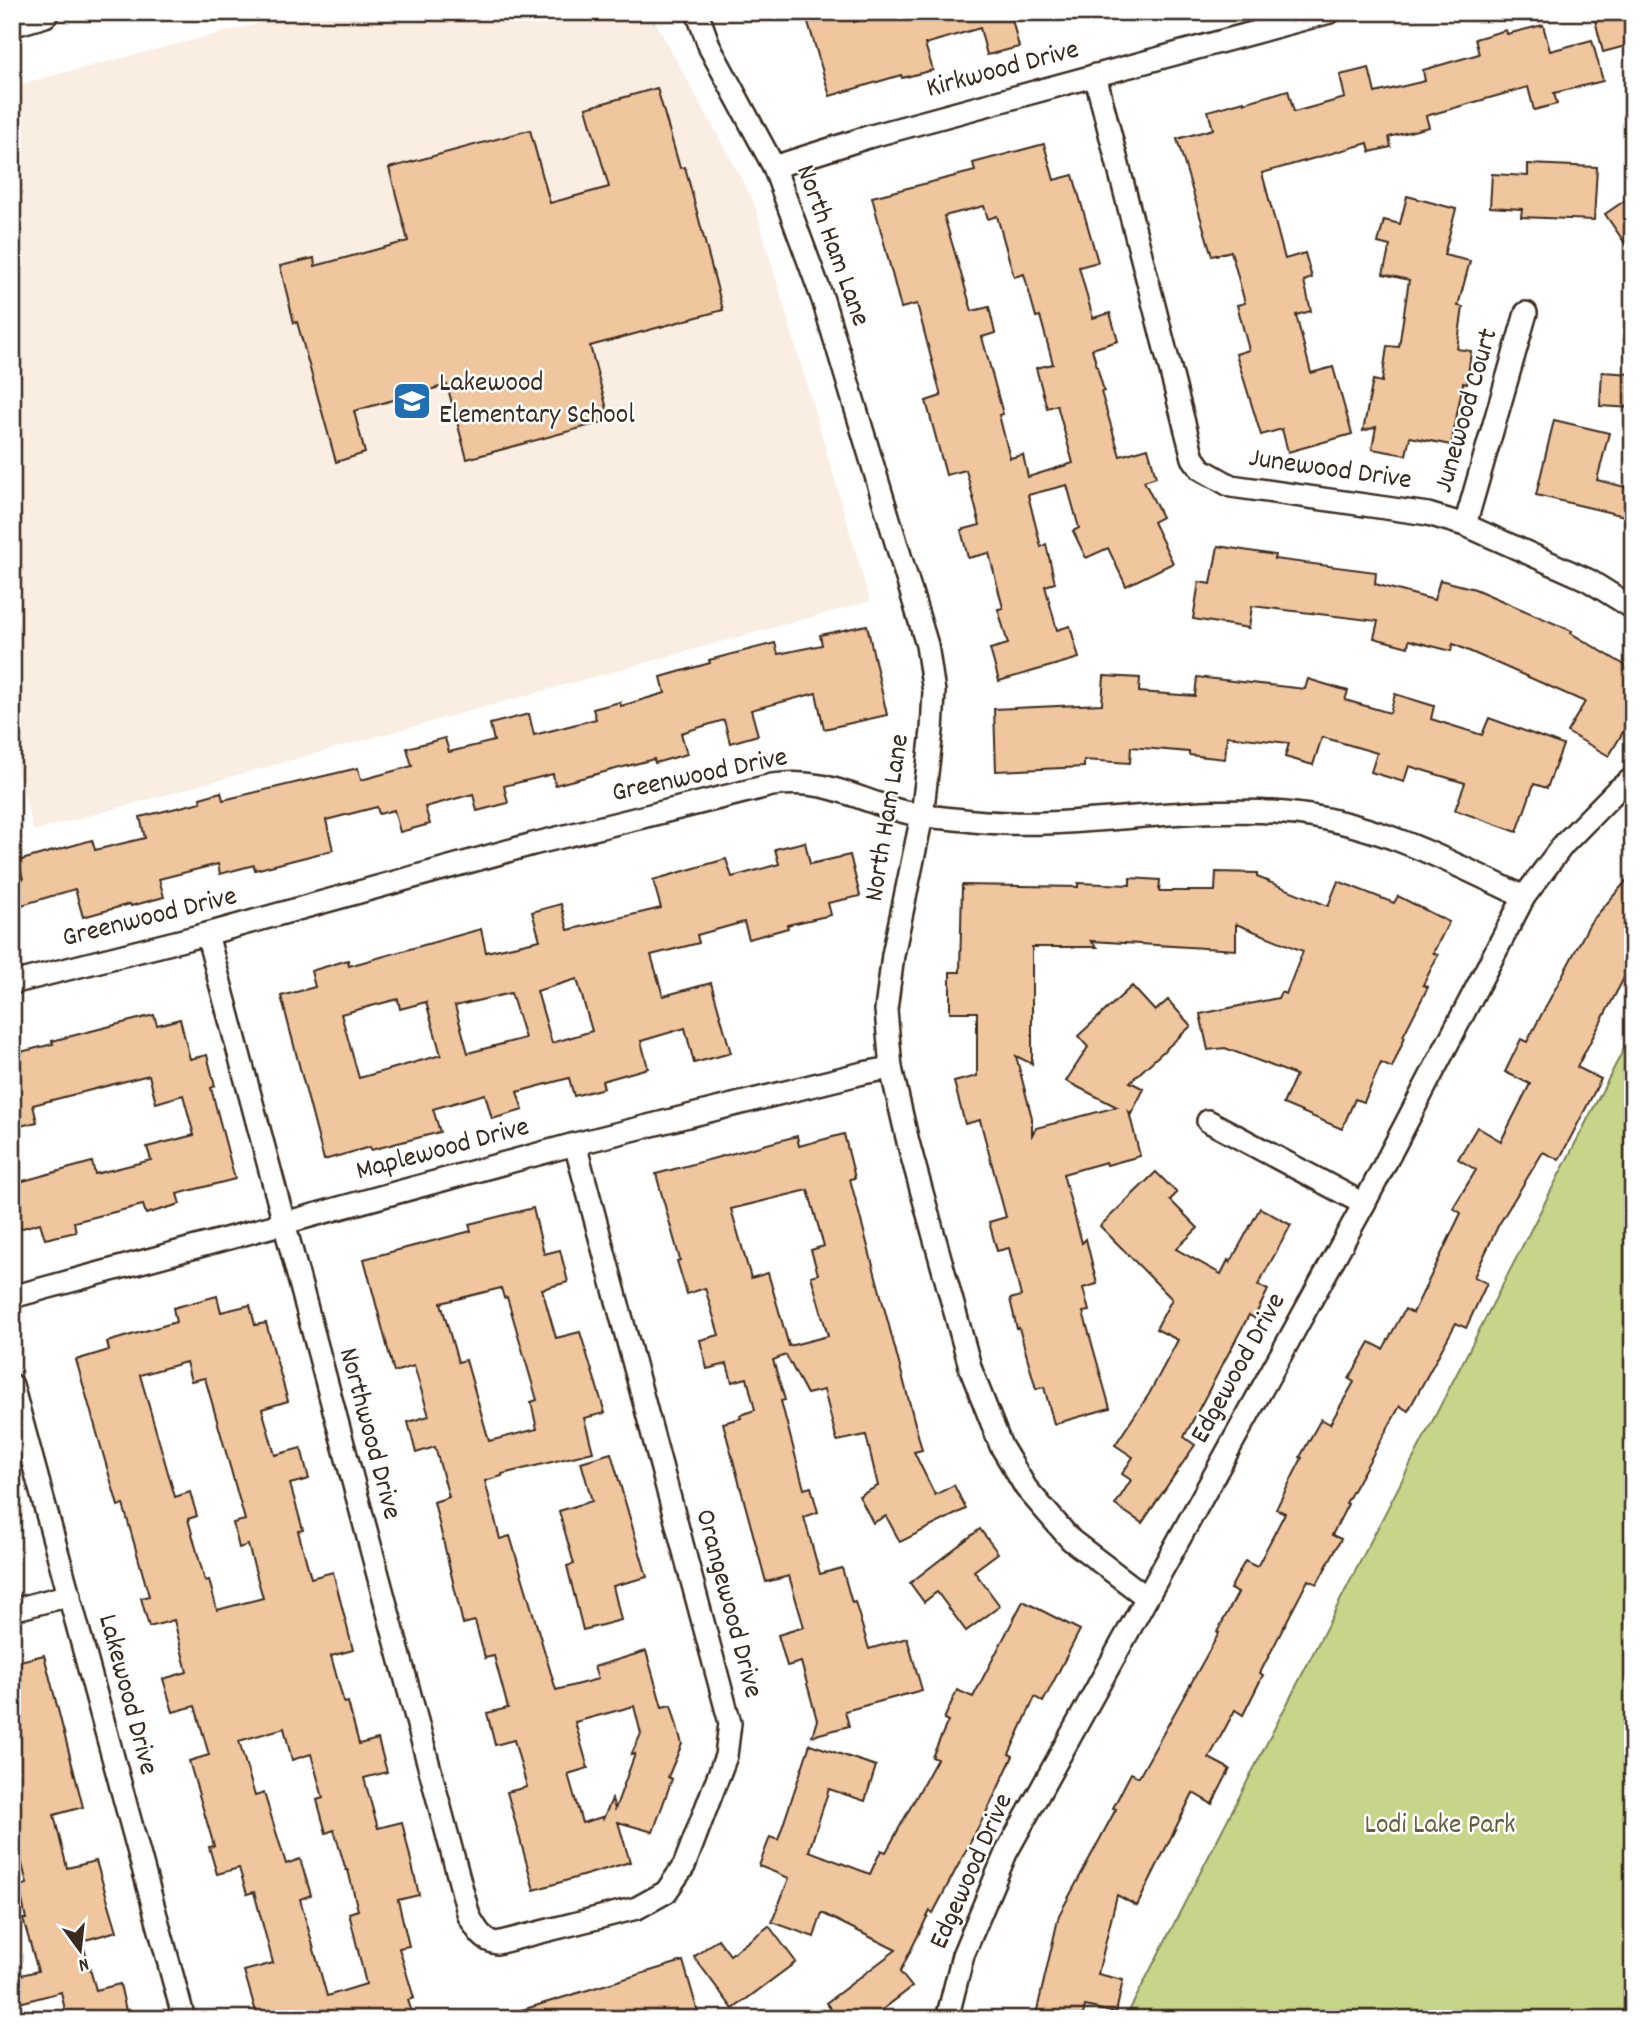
<svg xmlns="http://www.w3.org/2000/svg" width="1645" height="2031" viewBox="0 0 1645 2031" font-family="Dekko,sans-serif">
<style>
.built{fill:#faeee2}
.green{fill:#c6d589;stroke:#808054;stroke-width:2}
.building{fill:#f0c69f;stroke:#3b2a1e;stroke-width:2;fill-rule:evenodd}
.lines{fill:none;stroke-linecap:round;stroke-linejoin:round}
.minor-casing{stroke:#3b2a1e;stroke-width:26}
.secondary-casing{stroke:#3b2a1e;stroke-width:35}
.minor{stroke:#fff;stroke-width:21}
.secondary{stroke:#fff;stroke-width:30}
.labels{text-anchor:middle;dominant-baseline:central;stroke-width:5;stroke-linejoin:round;paint-order:stroke}
.street-label{font-size:28px;fill:#3b2a1e;stroke:#fff}
.poi-label{font-size:28px;fill:#3b2a1e;stroke:#fff;text-anchor:start}
.park-label{font-size:28px;fill:#655d3e;stroke:#fff}
</style>
<rect width="100%" height="100%" fill="#fff"/>
<filter id="ink" filterUnits="userSpaceOnUse"><feTurbulence type="fractalNoise" baseFrequency=".0143" numOctaves="2"/><feDisplacementMap in="SourceGraphic" scale="14" xChannelSelector="R" yChannelSelector="G"/><feConvolveMatrix kernelMatrix="1 2 1 2 8 2 1 2 1" color-interpolation-filters="sRGB"/></filter>
<g filter="url(#ink)">
<path class="built" d="M 303,12 L 650,12 L 753,200 L 870,601 L 34,831 L 12,753 L 12,86 Z"/>
<path class="green" d="M 1633,1031 L 1633,2019 L 1125,2019 Z"/>
<g class="building">
<path d="M 805,12 L 851,12 L 854,22 L 887,12 L 1014,12 L 1014,18 L 1012,19 L 1019,47 L 987,55 L 980,28 L 925,44 L 933,70 L 902,78 L 901,75 L 830,96 Z"/>
<path d="M 1593,12 L 1633,12 L 1633,44 L 1603,52 Z"/>
<path d="M 1543,25 L 1550,51 L 1592,40 L 1603,81 L 1554,93 L 1557,104 L 1534,110 L 1528,87 L 1426,116 L 1429,127 L 1389,137 L 1391,147 L 1370,152 L 1368,143 L 1262,173 L 1285,259 L 1305,253 L 1312,278 L 1304,281 L 1311,311 L 1296,315 L 1311,373 L 1333,367 L 1352,434 L 1288,452 L 1282,429 L 1261,435 L 1236,354 L 1249,350 L 1237,305 L 1245,303 L 1231,251 L 1212,256 L 1177,139 L 1213,129 L 1208,111 L 1244,101 L 1244,103 L 1288,90 L 1294,112 L 1345,98 L 1340,75 L 1369,68 L 1375,93 L 1425,81 L 1423,70 L 1479,54 L 1475,39 L 1506,30 L 1507,34 Z"/>
<path d="M 657,88 L 680,168 L 685,167 L 723,310 L 590,346 L 610,420 L 467,459 L 447,385 L 354,411 L 365,453 L 336,462 L 297,322 L 294,323 L 280,266 L 314,258 L 315,266 L 408,241 L 389,168 L 530,130 L 550,203 L 609,187 L 586,108 Z"/>
<path d="M 1044,144 L 1054,180 L 1073,175 L 1098,262 L 1079,267 L 1093,318 L 1110,313 L 1118,341 L 1092,349 L 1104,391 L 1101,392 L 1120,456 L 1148,448 L 1156,477 L 1144,481 L 1162,517 L 1153,522 L 1173,563 L 1126,586 L 1108,548 L 1086,558 L 1073,531 L 1079,528 L 1067,485 L 1028,495 L 1041,547 L 1046,544 L 1055,583 L 1045,586 L 1057,630 L 1070,626 L 1079,658 L 999,681 L 990,649 L 1008,644 L 998,609 L 1003,608 L 989,553 L 968,558 L 961,530 L 980,525 L 966,470 L 946,475 L 926,401 L 941,396 L 917,304 L 901,308 L 872,197 L 975,171 L 973,163 ZM 984,206 L 988,219 L 997,216 L 1014,277 L 1024,274 L 1036,317 L 1040,316 L 1053,364 L 1036,368 L 1047,408 L 1057,405 L 1073,463 L 1028,477 L 1023,455 L 1010,458 L 999,415 L 1003,414 L 982,337 L 995,333 L 989,307 L 972,311 L 944,216 Z"/>
<path d="M 1528,164 L 1597,167 L 1594,220 L 1521,217 L 1522,209 L 1490,207 L 1492,174 L 1528,176 Z"/>
<path d="M 1633,195 L 1633,255 L 1605,214 Z"/>
<path d="M 1407,196 L 1456,209 L 1444,255 L 1470,261 L 1458,306 L 1463,307 L 1457,349 L 1471,351 L 1467,384 L 1463,383 L 1451,445 L 1410,437 L 1406,455 L 1372,449 L 1376,427 L 1363,431 L 1373,380 L 1382,382 L 1387,346 L 1399,347 L 1409,280 L 1383,274 L 1390,246 L 1378,243 L 1384,220 L 1400,224 Z"/>
<path d="M 1602,372 L 1633,374 L 1633,408 L 1600,406 Z"/>
<path d="M 1554,420 L 1609,433 L 1597,480 L 1633,489 L 1633,518 L 1536,495 Z"/>
<path d="M 1218,546 L 1275,555 L 1274,559 L 1376,572 L 1375,584 L 1434,600 L 1440,580 L 1475,589 L 1572,631 L 1571,633 L 1633,670 L 1633,732 L 1626,727 L 1609,756 L 1567,732 L 1585,702 L 1453,644 L 1451,651 L 1409,640 L 1408,647 L 1374,638 L 1378,621 L 1252,606 L 1249,628 L 1193,619 L 1199,582 L 1211,584 Z"/>
<path d="M 867,625 L 887,715 L 824,729 L 816,693 L 751,710 L 758,735 L 730,743 L 724,720 L 681,733 L 687,754 L 655,763 L 654,759 L 555,785 L 553,774 L 504,786 L 508,803 L 477,811 L 473,794 L 425,807 L 430,824 L 400,832 L 394,810 L 379,814 L 377,807 L 326,820 L 333,850 L 255,870 L 254,865 L 220,874 L 218,864 L 159,879 L 164,897 L 131,906 L 130,904 L 83,917 L 75,889 L 12,908 L 12,882 L 23,879 L 18,861 L 92,840 L 95,850 L 145,838 L 140,817 L 201,802 L 200,798 L 221,792 L 223,800 L 358,768 L 361,780 L 412,766 L 407,748 L 445,738 L 449,752 L 494,741 L 490,724 L 529,714 L 534,735 L 596,719 L 593,709 L 620,702 L 621,706 L 665,693 L 661,677 L 710,663 L 709,660 L 775,643 L 778,654 L 822,645 L 820,635 Z"/>
<path d="M 1104,676 L 1140,678 L 1139,692 L 1195,696 L 1197,677 L 1305,689 L 1308,679 L 1348,691 L 1345,700 L 1390,713 L 1395,694 L 1434,706 L 1431,719 L 1482,735 L 1489,718 L 1563,745 L 1547,788 L 1534,784 L 1517,832 L 1455,810 L 1465,783 L 1409,766 L 1404,782 L 1371,772 L 1377,753 L 1322,737 L 1313,765 L 1285,757 L 1289,743 L 1227,736 L 1225,759 L 1189,755 L 1189,752 L 1131,747 L 1130,763 L 1084,760 L 1084,767 L 996,771 L 994,709 L 1102,704 Z"/>
<path d="M 805,842 L 810,864 L 850,855 L 860,896 L 828,903 L 831,915 L 787,925 L 788,928 L 749,939 L 744,922 L 697,935 L 699,943 L 651,955 L 663,996 L 711,983 L 731,1053 L 694,1063 L 685,1028 L 641,1041 L 648,1068 L 602,1081 L 604,1088 L 574,1096 L 569,1078 L 517,1092 L 523,1110 L 492,1119 L 485,1094 L 433,1109 L 440,1132 L 371,1150 L 370,1147 L 324,1160 L 281,996 L 315,987 L 311,971 L 348,960 L 349,966 L 481,929 L 486,952 L 540,940 L 532,912 L 561,904 L 568,930 L 661,908 L 653,880 L 726,859 L 732,877 L 779,864 L 775,849 ZM 577,979 L 592,1031 L 552,1043 L 537,991 ZM 511,993 L 525,1038 L 468,1053 L 455,1006 ZM 398,999 L 400,1009 L 426,1002 L 441,1055 L 359,1078 L 341,1014 Z"/>
<path d="M 1216,872 L 1257,873 L 1257,877 L 1328,906 L 1338,881 L 1394,903 L 1398,896 L 1449,922 L 1433,953 L 1438,955 L 1423,985 L 1428,987 L 1403,1036 L 1405,1037 L 1392,1068 L 1381,1063 L 1364,1102 L 1355,1099 L 1342,1129 L 1283,1104 L 1296,1075 L 1225,1048 L 1208,1050 L 1200,1014 L 1278,998 L 1281,992 L 1286,994 L 1303,951 L 1236,924 L 1236,950 L 1091,941 L 1097,947 L 1032,947 L 1032,1064 L 1016,1056 L 1032,1118 L 1032,1135 L 1036,1128 L 1117,1107 L 1066,1081 L 1088,1047 L 1078,1036 L 1132,986 L 1155,1011 L 1168,1000 L 1191,1026 L 1130,1082 L 1144,1089 L 1131,1114 L 1129,1112 L 1140,1156 L 1107,1165 L 1106,1162 L 1063,1174 L 1082,1243 L 1086,1239 L 1097,1284 L 1083,1288 L 1089,1311 L 1083,1312 L 1110,1408 L 1054,1424 L 1044,1387 L 1036,1389 L 1019,1328 L 1017,1329 L 1010,1299 L 1021,1296 L 1009,1248 L 997,1251 L 989,1222 L 1006,1217 L 980,1120 L 965,1124 L 954,1082 L 977,1076 L 977,1012 L 950,1012 L 950,972 L 960,972 L 962,885 L 1078,887 L 1078,883 L 1130,885 L 1130,878 L 1160,880 L 1159,891 L 1215,891 Z"/>
<path d="M 1633,873 L 1633,961 L 1577,1067 L 1601,1079 L 1559,1160 L 1543,1152 L 1498,1226 L 1474,1277 L 1487,1283 L 1466,1328 L 1456,1323 L 1408,1411 L 1400,1406 L 1346,1503 L 1348,1504 L 1332,1535 L 1341,1539 L 1317,1584 L 1308,1580 L 1260,1673 L 1263,1675 L 1243,1715 L 1235,1710 L 1209,1758 L 1230,1769 L 1212,1804 L 1193,1793 L 1137,1906 L 1117,1895 L 1098,1974 L 1123,1980 L 1116,2013 L 1085,2006 L 1082,2019 L 1035,2019 L 1059,1915 L 1116,1809 L 1113,1808 L 1131,1773 L 1139,1777 L 1219,1633 L 1217,1632 L 1238,1593 L 1230,1589 L 1245,1561 L 1257,1567 L 1285,1513 L 1276,1509 L 1302,1458 L 1300,1457 L 1321,1419 L 1330,1424 L 1354,1382 L 1349,1379 L 1370,1342 L 1383,1349 L 1405,1309 L 1413,1313 L 1461,1213 L 1453,1208 L 1476,1170 L 1458,1159 L 1477,1127 L 1501,1141 L 1530,1084 L 1505,1072 L 1521,1039 L 1527,1042 L 1590,923 Z"/>
<path d="M 154,1015 L 157,1025 L 180,1019 L 190,1059 L 207,1055 L 215,1086 L 211,1088 L 235,1179 L 177,1194 L 180,1204 L 146,1214 L 143,1205 L 74,1222 L 76,1232 L 45,1239 L 40,1223 L 12,1231 L 12,1184 L 92,1162 L 95,1174 L 151,1160 L 147,1147 L 194,1135 L 183,1095 L 156,1103 L 149,1075 L 33,1105 L 37,1122 L 12,1128 L 12,1054 L 53,1044 L 52,1041 Z"/>
<path d="M 844,1134 L 855,1178 L 850,1179 L 922,1450 L 914,1452 L 935,1495 L 954,1485 L 966,1509 L 900,1542 L 886,1516 L 873,1523 L 859,1496 L 878,1486 L 866,1435 L 837,1441 L 824,1390 L 807,1394 L 786,1355 L 773,1360 L 785,1400 L 781,1401 L 804,1489 L 811,1487 L 818,1512 L 804,1517 L 820,1574 L 842,1568 L 852,1603 L 855,1602 L 869,1649 L 907,1638 L 922,1690 L 845,1711 L 849,1726 L 812,1736 L 817,1720 L 801,1662 L 787,1666 L 778,1635 L 804,1627 L 789,1576 L 766,1582 L 723,1423 L 741,1418 L 740,1415 L 755,1410 L 747,1378 L 732,1382 L 727,1364 L 707,1369 L 700,1340 L 719,1335 L 705,1288 L 687,1294 L 677,1261 L 680,1260 L 656,1174 L 797,1136 L 799,1146 ZM 808,1190 L 824,1246 L 811,1250 L 818,1274 L 811,1276 L 828,1336 L 789,1346 L 768,1273 L 751,1278 L 731,1209 Z"/>
<path d="M 1156,1172 L 1177,1193 L 1170,1200 L 1198,1228 L 1176,1249 L 1221,1274 L 1228,1260 L 1230,1263 L 1260,1208 L 1291,1225 L 1258,1285 L 1268,1290 L 1254,1318 L 1249,1315 L 1184,1437 L 1195,1445 L 1142,1523 L 1115,1505 L 1131,1480 L 1122,1474 L 1133,1457 L 1115,1445 L 1149,1394 L 1178,1340 L 1156,1329 L 1172,1299 L 1100,1226 Z"/>
<path d="M 533,1208 L 544,1254 L 560,1250 L 568,1282 L 542,1289 L 556,1338 L 580,1332 L 605,1413 L 584,1418 L 593,1452 L 502,1474 L 502,1476 L 485,1481 L 500,1539 L 510,1536 L 556,1690 L 598,1679 L 594,1667 L 646,1651 L 662,1707 L 671,1705 L 682,1744 L 668,1777 L 672,1779 L 653,1832 L 618,1822 L 630,1862 L 534,1890 L 507,1792 L 527,1787 L 514,1740 L 495,1745 L 487,1713 L 508,1708 L 494,1656 L 485,1658 L 475,1621 L 463,1624 L 434,1502 L 449,1497 L 435,1447 L 416,1453 L 408,1422 L 429,1416 L 414,1366 L 394,1372 L 364,1259 L 471,1231 L 469,1224 ZM 501,1288 L 504,1298 L 507,1297 L 537,1400 L 531,1402 L 537,1429 L 489,1441 L 466,1360 L 458,1362 L 441,1303 ZM 634,1706 L 641,1734 L 631,1755 L 635,1754 L 615,1809 L 612,1799 L 603,1819 L 602,1817 L 582,1823 L 568,1774 L 588,1768 L 575,1722 Z"/>
<path d="M 217,1296 L 221,1312 L 250,1305 L 255,1325 L 266,1323 L 288,1401 L 262,1409 L 275,1455 L 301,1448 L 309,1479 L 290,1484 L 303,1530 L 298,1531 L 311,1578 L 333,1572 L 353,1650 L 331,1656 L 344,1703 L 348,1702 L 359,1744 L 378,1739 L 387,1772 L 364,1778 L 378,1828 L 402,1822 L 419,1895 L 398,1900 L 409,1946 L 399,1948 L 414,1998 L 408,2000 L 414,2019 L 258,2019 L 244,1971 L 273,1963 L 254,1892 L 247,1894 L 239,1868 L 217,1874 L 209,1847 L 214,1846 L 189,1761 L 209,1755 L 195,1706 L 173,1712 L 163,1679 L 187,1672 L 174,1620 L 149,1627 L 141,1598 L 149,1596 L 123,1504 L 118,1506 L 76,1360 L 109,1350 L 107,1342 L 176,1322 L 173,1308 ZM 186,1362 L 191,1381 L 205,1378 L 245,1520 L 233,1523 L 239,1548 L 248,1545 L 263,1598 L 217,1610 L 209,1580 L 205,1581 L 188,1519 L 197,1516 L 190,1492 L 175,1497 L 140,1375 ZM 284,1728 L 292,1760 L 311,1754 L 323,1798 L 317,1800 L 326,1833 L 334,1830 L 346,1870 L 348,1870 L 358,1910 L 349,1913 L 366,1984 L 327,1996 L 300,1899 L 311,1895 L 300,1859 L 286,1864 L 264,1793 L 255,1796 L 239,1741 Z"/>
<path d="M 611,1453 L 647,1577 L 613,1586 L 621,1620 L 583,1630 L 567,1566 L 574,1564 L 559,1511 L 592,1501 L 581,1462 Z"/>
<path d="M 980,1529 L 998,1553 L 974,1571 L 1000,1606 L 966,1631 L 937,1592 L 924,1602 L 910,1583 Z"/>
<path d="M 1023,1601 L 1080,1630 L 1043,1702 L 1035,1697 L 1009,1754 L 1013,1756 L 990,1805 L 933,1913 L 930,1911 L 900,1972 L 912,1987 L 882,2010 L 889,2019 L 839,2019 L 826,2003 L 896,1950 L 822,1913 L 814,1937 L 772,1922 L 789,1878 L 759,1866 L 770,1837 L 778,1840 L 810,1744 L 876,1766 L 865,1801 L 829,1789 L 809,1851 L 870,1874 L 881,1850 L 886,1852 L 937,1759 L 932,1757 L 948,1721 L 944,1719 L 957,1690 L 973,1697 Z"/>
<path d="M 44,1655 L 83,1807 L 54,1815 L 67,1868 L 96,1861 L 117,1931 L 82,1941 L 96,1990 L 120,1984 L 127,2015 L 112,2019 L 67,2019 L 61,1992 L 12,2005 L 12,1977 L 38,1971 L 23,1919 L 26,1919 L 19,1886 L 27,1884 L 12,1823 L 12,1663 Z"/>
<path d="M 769,1926 L 796,1962 L 733,2009 L 694,1957 L 718,1939 L 730,1955 Z"/>
<path d="M 683,1961 L 700,2019 L 513,2019 L 512,2013 Z"/>
</g>
<g class="lines">
<g class="minor-casing">
<g id="minor">
<path d="M 697,12 L 710,48 L 774,167 L 823,300 L 927,645 L 934,692 L 932,731 L 922,816 L 893,955 L 886,1010 L 891,1068 L 908,1142 L 971,1370 L 1001,1446 L 1026,1488 L 1071,1540 L 1146,1597"/>
<path d="M 1095,75 L 1193,458 L 1201,469 L 1231,486 L 1428,514 L 1465,525 L 1588,580 L 1633,608"/>
<path d="M 774,167 L 868,137 L 1330,12"/>
<path d="M 1465,525 L 1526,313"/>
<path d="M 207,934 L 469,1916 C 476,1928 482,1941 497,1943 L 637,1908 L 666,1892 L 684,1866 L 726,1756 L 730,1723 L 575,1144"/>
<path d="M 12,983 L 207,934 L 533,844 L 772,785 C 822,778 848,795 894,809 C 920,817 947,818 973,821 C 1077,831 1181,804 1285,813 C 1370,820 1448,860 1524,897"/>
<path d="M 1208,1121 L 1364,1204"/>
<path d="M 12,1297 L 575,1144 L 863,1073 L 891,1068"/>
<path d="M 12,1385 L 184,2019"/>
<path d="M 12,1610 L 70,1595"/>
<path d="M 947,2019 L 963,1955 L 1006,1853 L 1364,1204 L 1524,897 L 1563,845 L 1615,792 L 1633,778"/>
</g>
</g>
<g class="secondary-casing">
<path id="secondary" d="M 12,21 L 43,12"/>
</g>
<use href="#minor" class="minor"/>
<use href="#secondary" class="secondary"/>
</g>
</g>
<defs>
<g id="school-square" transform="scale(2.0125)"><rect x="-9" y="-9" width="18" height="18" rx="4" fill="#1f6fb2" stroke="#fff"/><path d="M0-5L7-2L0 1L-7-2ZM-4 1L0 2.5L4 1V4Q0 6-4 4Z" fill="#fff"/></g>
</defs>
<g fill-rule="evenodd">
<use href="#school-square" x="412" y="401"/>
</g>
<g class="labels">
<g class="street-label">
<text transform="translate(1003 71) rotate(-15)">Kirkwood Drive</text>
<text transform="translate(831 246) rotate(70)">North Ham Lane</text>
<text transform="translate(1468 411) rotate(-74)">Junewood Court</text>
<text transform="translate(1330 471) rotate(8)">Junewood Drive</text>
<text transform="translate(700 777) rotate(-12)">Greenwood Drive</text>
<text transform="translate(889 818) rotate(-81)">North Ham Lane</text>
<text transform="translate(150 919) rotate(-14)">Greenwood Drive</text>
<text transform="translate(443 1151) rotate(-15)">Maplewood Drive</text>
<text transform="translate(1240 1369) rotate(-61)">Edgewood Drive</text>
<text transform="translate(368 1434) rotate(75)">Northwood Drive</text>
<text transform="translate(727 1604) rotate(75)">Orangewood Drive</text>
<text transform="translate(126 1695) rotate(75)">Lakewood Drive</text>
<text transform="translate(973 1872) rotate(-66)">Edgewood Drive</text>
</g>
<g class="poi-label">
<text x="439" y="385">Lakewood<tspan x="439" dy="32">Elementary School</tspan></text>
</g>
<g class="park-label">
<text x="1440" y="1827">Lodi Lake Park</text>
</g>
</g>
<rect width="1645" height="2031" fill="none" stroke="#fff" stroke-width="42"/>
<rect x="21" y="21" width="1603" height="1989" fill="none" stroke="#3b2a1e" stroke-width="2.5" filter="url(#ink)"/>
<g transform="translate(80 1950) rotate(165)" stroke="#ffffff" stroke-width="5" paint-order="stroke">
<path d="M0-5L12 26L0 18L-12 26Z" fill="#3b2a1e"/>
<text y="-10" font-size="19" font-weight="bold" text-anchor="middle" fill="#3b2a1e">N</text>
</g>
</svg>
